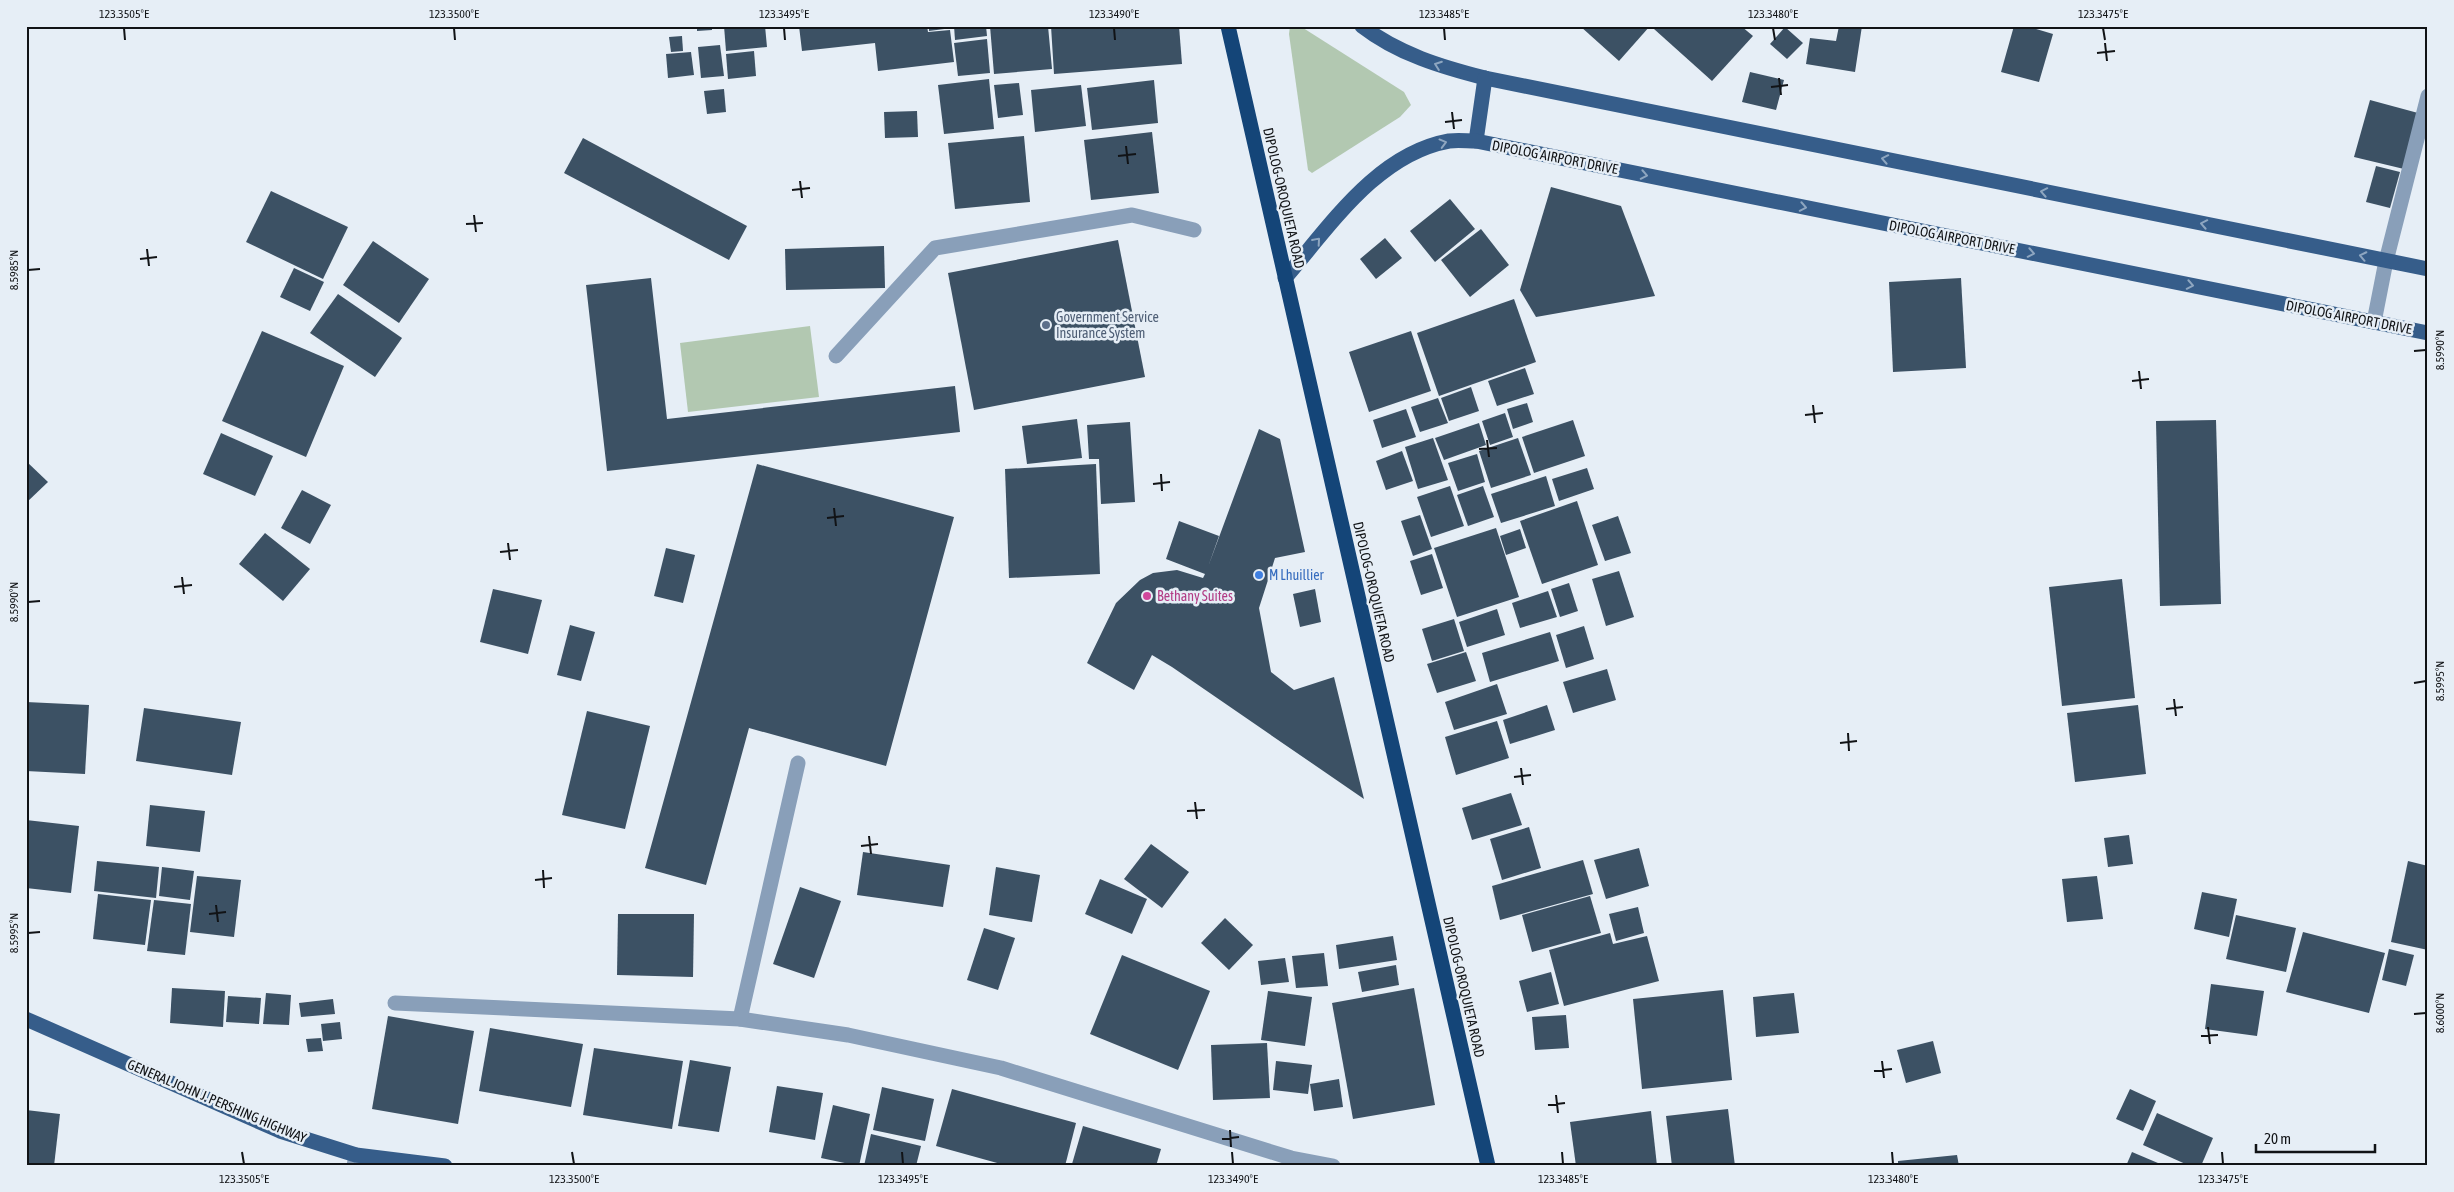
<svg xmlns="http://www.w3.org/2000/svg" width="2454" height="1192" viewBox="0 0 2454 1192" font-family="'Asap Condensed',sans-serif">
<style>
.green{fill:#b2c8b1}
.building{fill:#3c5164}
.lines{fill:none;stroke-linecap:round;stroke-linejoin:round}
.minor{stroke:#899fb9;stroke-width:15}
.major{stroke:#365d8a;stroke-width:15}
.highway{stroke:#144578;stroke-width:15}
.oneway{stroke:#8ea6c0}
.ticks{fill:none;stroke:#111316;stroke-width:2}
.service-dot{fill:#5c6f8a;stroke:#e6eef6;stroke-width:2}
.shop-dot{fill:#3f7fe0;stroke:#e6eef6;stroke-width:2}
.hotel-dot{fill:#d1479c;stroke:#e6eef6;stroke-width:2}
.labels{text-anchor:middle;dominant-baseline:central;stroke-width:5;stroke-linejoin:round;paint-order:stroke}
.street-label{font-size:14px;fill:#111316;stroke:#e6eef6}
.service-label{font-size:14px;fill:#4e5e75;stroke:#e6eef6;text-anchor:start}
.shop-label{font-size:14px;fill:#366cbe;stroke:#e6eef6;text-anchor:start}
.hotel-label{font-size:14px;fill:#b23c85;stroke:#e6eef6;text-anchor:start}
.neatline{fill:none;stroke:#111316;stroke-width:2}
.ticks-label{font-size:12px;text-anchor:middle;fill:#111316}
</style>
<rect width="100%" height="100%" fill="#e6eef6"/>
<g class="green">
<path d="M 1290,26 L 1300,26 L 1404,92 L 1411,105 L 1400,117 L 1312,173 L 1308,170 L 1289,34 Z"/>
<path d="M 810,326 L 819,397 L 688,412 L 680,343 Z"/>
</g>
<g class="building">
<path d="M 697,26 L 712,26 L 712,30 L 697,31 Z"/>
<path d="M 724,26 L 765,26 L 767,47 L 726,51 Z"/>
<path d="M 799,26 L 927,26 L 928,32 L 950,30 L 954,62 L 878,71 L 875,43 L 802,51 Z"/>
<path d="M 929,26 L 951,26 L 952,28 L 929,31 Z"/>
<path d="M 954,26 L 986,26 L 987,36 L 955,40 Z"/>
<path d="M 990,26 L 1048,26 L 1052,69 L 994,74 Z"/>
<path d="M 1051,26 L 1179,26 L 1182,64 L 1054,74 Z"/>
<path d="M 1580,26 L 1650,26 L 1619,61 Z"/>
<path d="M 1656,26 L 1741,26 L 1753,36 L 1712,81 L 1654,29 Z"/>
<path d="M 1839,26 L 1862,26 L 1855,72 L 1806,64 L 1810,38 L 1836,41 Z"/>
<path d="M 2014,26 L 2026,26 L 2053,34 L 2039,82 L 2001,72 Z"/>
<path d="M 1785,27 L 1803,43 L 1787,59 L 1770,44 Z"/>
<path d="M 682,36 L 683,51 L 671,52 L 669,37 Z"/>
<path d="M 987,39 L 990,73 L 958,76 L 954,43 Z"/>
<path d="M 720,45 L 724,76 L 701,78 L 698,47 Z"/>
<path d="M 754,51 L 756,76 L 728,79 L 726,54 Z"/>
<path d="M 691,52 L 694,75 L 668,78 L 666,54 Z"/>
<path d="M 1750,72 L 1784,80 L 1776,110 L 1742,102 Z"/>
<path d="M 989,79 L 994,129 L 944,134 L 938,85 Z"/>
<path d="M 1154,80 L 1158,123 L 1092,130 L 1087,88 Z"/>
<path d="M 1019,83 L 1023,115 L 998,118 L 994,85 Z"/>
<path d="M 1081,85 L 1086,126 L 1035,132 L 1031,90 Z"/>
<path d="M 724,89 L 726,112 L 707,114 L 704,91 Z"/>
<path d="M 2370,100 L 2418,113 L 2404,169 L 2354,157 Z"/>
<path d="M 917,111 L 918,137 L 885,138 L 884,112 Z"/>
<path d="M 1152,132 L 1159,193 L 1091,200 L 1084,140 Z"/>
<path d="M 1024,136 L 1030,202 L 955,209 L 948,143 Z"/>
<path d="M 583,138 L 747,226 L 729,260 L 564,173 Z"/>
<path d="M 2376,166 L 2400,172 L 2390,208 L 2366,202 Z"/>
<path d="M 1551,187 L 1621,206 L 1655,296 L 1536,317 L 1520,290 Z"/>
<path d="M 271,191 L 348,227 L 323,279 L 246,242 Z"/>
<path d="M 1450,199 L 1475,229 L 1435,262 L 1410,231 Z"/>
<path d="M 1481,229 L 1509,265 L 1470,297 L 1441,260 Z"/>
<path d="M 1385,238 L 1402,258 L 1376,279 L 1360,259 Z"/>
<path d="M 1118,240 L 1145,377 L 974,410 L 948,273 Z"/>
<path d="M 373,241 L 429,279 L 399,323 L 343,285 Z"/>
<path d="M 884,246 L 885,288 L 786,290 L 785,249 Z"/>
<path d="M 294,268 L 324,282 L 310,311 L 280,297 Z"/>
<path d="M 651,278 L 667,419 L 955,386 L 960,432 L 607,471 L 586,285 Z"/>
<path d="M 1961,278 L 1966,368 L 1893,372 L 1889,282 Z"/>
<path d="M 338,294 L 402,338 L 375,377 L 310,333 Z"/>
<path d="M 1514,299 L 1536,362 L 1439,396 L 1417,333 Z"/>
<path d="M 262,331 L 344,366 L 306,457 L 222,421 Z"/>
<path d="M 1411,331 L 1431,391 L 1369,412 L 1349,352 Z"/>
<path d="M 1525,368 L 1534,394 L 1497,406 L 1488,381 Z"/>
<path d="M 1471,387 L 1479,411 L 1449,421 L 1441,398 Z"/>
<path d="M 1438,398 L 1448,423 L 1420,432 L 1411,407 Z"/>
<path d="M 1527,403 L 1533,422 L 1513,429 L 1507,409 Z"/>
<path d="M 1406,409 L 1416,437 L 1382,448 L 1373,420 Z"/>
<path d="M 1505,413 L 1513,437 L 1490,445 L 1482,421 Z"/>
<path d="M 1077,419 L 1082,458 L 1027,464 L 1022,426 Z"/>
<path d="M 1573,420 L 1585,456 L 1534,473 L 1522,437 Z"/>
<path d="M 2216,420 L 2221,604 L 2160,606 L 2156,421 Z"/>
<path d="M 1130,422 L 1135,502 L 1101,504 L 1099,459 L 1089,459 L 1087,425 Z"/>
<path d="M 1479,423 L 1486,445 L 1444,460 L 1435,438 Z"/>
<path d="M 1259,429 L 1280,439 L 1305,552 L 1275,558 L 1259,608 L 1271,672 L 1294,690 L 1334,677 L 1364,799 L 1172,667 L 1152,655 L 1134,690 L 1087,663 L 1116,603 L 1140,580 L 1153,573 L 1177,570 L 1203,578 L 1205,574 L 1166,559 L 1179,521 L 1219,536 L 1208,567 Z"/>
<path d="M 221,433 L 273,456 L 255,496 L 203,474 Z"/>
<path d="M 1433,438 L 1448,480 L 1418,489 L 1405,447 Z"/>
<path d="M 1518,438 L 1531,475 L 1491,488 L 1479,451 Z"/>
<path d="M 1402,451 L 1413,481 L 1386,490 L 1376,461 Z"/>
<path d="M 1477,454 L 1485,482 L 1458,491 L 1448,463 Z"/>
<path d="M 26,461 L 48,482 L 26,503 Z"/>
<path d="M 757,464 L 954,517 L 886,766 L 749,728 L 706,885 L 645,868 Z"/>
<path d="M 1096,464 L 1100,574 L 1009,578 L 1005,469 Z"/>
<path d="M 1587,468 L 1594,489 L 1559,501 L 1552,479 Z"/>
<path d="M 1546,476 L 1555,506 L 1501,523 L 1491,494 Z"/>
<path d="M 1450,486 L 1464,526 L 1431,537 L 1417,497 Z"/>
<path d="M 1483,486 L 1494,517 L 1468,526 L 1457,495 Z"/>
<path d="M 302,490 L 331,505 L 310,544 L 281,528 Z"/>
<path d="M 1577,501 L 1598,565 L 1542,584 L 1520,521 Z"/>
<path d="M 1420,515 L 1432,549 L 1413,556 L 1401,521 Z"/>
<path d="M 1618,516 L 1631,553 L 1605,561 L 1592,525 Z"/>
<path d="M 1496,528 L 1519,597 L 1457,617 L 1434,548 Z"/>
<path d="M 1520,529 L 1526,548 L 1506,555 L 1500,536 Z"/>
<path d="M 265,533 L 310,569 L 283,601 L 239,564 Z"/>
<path d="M 666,548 L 695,555 L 683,603 L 654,596 Z"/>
<path d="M 1432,554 L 1443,588 L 1421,595 L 1410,561 Z"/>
<path d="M 1619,571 L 1634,617 L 1606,626 L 1592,579 Z"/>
<path d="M 2122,579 L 2135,698 L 2062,706 L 2049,587 Z"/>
<path d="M 1569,583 L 1578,611 L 1560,617 L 1551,589 Z"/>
<path d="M 493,589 L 542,600 L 528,654 L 480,642 Z"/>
<path d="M 1315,589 L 1321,622 L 1300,627 L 1293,594 Z"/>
<path d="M 1548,591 L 1557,617 L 1520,628 L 1512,603 Z"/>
<path d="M 1497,609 L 1505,635 L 1467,647 L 1459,622 Z"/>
<path d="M 1454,619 L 1464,651 L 1432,661 L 1422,629 Z"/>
<path d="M 570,625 L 595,632 L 581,681 L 557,675 Z"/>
<path d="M 1584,626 L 1594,659 L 1566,668 L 1556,635 Z"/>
<path d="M 1550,632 L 1559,661 L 1490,682 L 1482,653 Z"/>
<path d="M 1466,652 L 1476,681 L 1437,693 L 1427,664 Z"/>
<path d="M 1607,669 L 1616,700 L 1573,713 L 1563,682 Z"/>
<path d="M 1497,684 L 1507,714 L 1454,730 L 1445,702 Z"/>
<path d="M 26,702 L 89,705 L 85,774 L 26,771 Z"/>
<path d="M 1547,705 L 1555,730 L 1510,744 L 1503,720 Z"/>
<path d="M 2138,705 L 2146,774 L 2075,782 L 2067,713 Z"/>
<path d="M 144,708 L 241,722 L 232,775 L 136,761 Z"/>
<path d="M 587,711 L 650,726 L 625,829 L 562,815 Z"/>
<path d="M 1497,721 L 1509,758 L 1456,775 L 1445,737 Z"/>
<path d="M 1511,793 L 1522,825 L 1472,840 L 1462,808 Z"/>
<path d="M 150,805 L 205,811 L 200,852 L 146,846 Z"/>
<path d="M 26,820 L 79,826 L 71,893 L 26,888 Z"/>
<path d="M 1529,827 L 1541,868 L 1502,880 L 1490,839 Z"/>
<path d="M 2129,835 L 2133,864 L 2108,867 L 2104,838 Z"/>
<path d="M 1151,844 L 1189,872 L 1162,908 L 1124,879 Z"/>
<path d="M 1639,848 L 1649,886 L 1606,899 L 1594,860 Z"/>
<path d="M 863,852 L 950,865 L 943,907 L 857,895 Z"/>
<path d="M 1583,860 L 1593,894 L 1500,920 L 1492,886 Z"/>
<path d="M 97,861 L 159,867 L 156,898 L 94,891 Z"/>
<path d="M 2408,861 L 2428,866 L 2428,950 L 2391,942 Z"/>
<path d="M 162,867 L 194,871 L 190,900 L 159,896 Z"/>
<path d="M 996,867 L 1040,875 L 1032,922 L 989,915 Z"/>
<path d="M 197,876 L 241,880 L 234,937 L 190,932 Z"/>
<path d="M 2097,876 L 2103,919 L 2067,922 L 2062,879 Z"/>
<path d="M 1100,879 L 1147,899 L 1132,934 L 1085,914 Z"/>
<path d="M 800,887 L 841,901 L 814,978 L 773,964 Z"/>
<path d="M 2202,892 L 2237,899 L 2229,937 L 2194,929 Z"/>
<path d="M 98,894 L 151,900 L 145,945 L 93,939 Z"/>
<path d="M 1590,896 L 1601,933 L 1532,952 L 1522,915 Z"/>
<path d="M 154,900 L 191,904 L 185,955 L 147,951 Z"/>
<path d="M 1638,907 L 1644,933 L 1616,941 L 1609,914 Z"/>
<path d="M 618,914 L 694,914 L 693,977 L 617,975 Z"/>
<path d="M 2236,915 L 2296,928 L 2286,972 L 2226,959 Z"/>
<path d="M 1225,918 L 1253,945 L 1229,970 L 1201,943 Z"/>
<path d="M 984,928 L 1015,938 L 998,990 L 967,980 Z"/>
<path d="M 2303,932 L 2385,953 L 2369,1013 L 2286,992 Z"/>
<path d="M 1610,933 L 1613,944 L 1647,936 L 1659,981 L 1564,1006 L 1549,950 Z"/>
<path d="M 1393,936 L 1397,960 L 1339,969 L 1336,945 Z"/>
<path d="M 2389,949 L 2414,955 L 2406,986 L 2382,980 Z"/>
<path d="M 1324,953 L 1328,986 L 1296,988 L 1292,956 Z"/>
<path d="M 1122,955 L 1210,991 L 1178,1070 L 1090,1034 Z"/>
<path d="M 1285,958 L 1289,982 L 1261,985 L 1258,961 Z"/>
<path d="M 1396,965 L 1399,985 L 1362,992 L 1358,972 Z"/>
<path d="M 1551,972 L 1559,1004 L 1527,1012 L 1519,981 Z"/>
<path d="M 2211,984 L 2264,991 L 2257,1036 L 2205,1029 Z"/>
<path d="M 172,988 L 225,991 L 223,1027 L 170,1023 Z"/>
<path d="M 1414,988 L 1435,1105 L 1353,1119 L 1332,1003 Z"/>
<path d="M 1723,990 L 1732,1080 L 1642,1089 L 1633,999 Z"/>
<path d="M 1268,991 L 1312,997 L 1305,1046 L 1261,1040 Z"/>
<path d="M 266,993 L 291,995 L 289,1025 L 263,1024 Z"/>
<path d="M 1794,993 L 1799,1033 L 1756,1037 L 1753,997 Z"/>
<path d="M 228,996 L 261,998 L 259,1024 L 226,1022 Z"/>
<path d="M 333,999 L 335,1014 L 301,1017 L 299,1003 Z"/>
<path d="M 1566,1015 L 1569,1048 L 1535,1050 L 1532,1017 Z"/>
<path d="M 388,1016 L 474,1031 L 458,1124 L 372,1109 Z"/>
<path d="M 340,1022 L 342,1039 L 323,1041 L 321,1024 Z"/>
<path d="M 490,1028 L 583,1044 L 571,1107 L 479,1091 Z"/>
<path d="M 321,1038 L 323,1051 L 308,1052 L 306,1039 Z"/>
<path d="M 1933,1041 L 1941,1073 L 1906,1083 L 1897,1050 Z"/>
<path d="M 1267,1043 L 1270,1098 L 1213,1100 L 1211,1045 Z"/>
<path d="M 594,1048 L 683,1061 L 672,1129 L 583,1115 Z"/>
<path d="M 690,1060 L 731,1067 L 719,1132 L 678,1126 Z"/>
<path d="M 1276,1061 L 1312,1065 L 1308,1094 L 1273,1090 Z"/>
<path d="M 1339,1079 L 1343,1107 L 1314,1111 L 1310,1084 Z"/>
<path d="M 777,1086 L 823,1093 L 815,1140 L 769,1132 Z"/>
<path d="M 882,1087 L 934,1099 L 925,1141 L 873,1130 Z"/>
<path d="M 952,1089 L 1076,1123 L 1065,1166 L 1008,1166 L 936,1146 Z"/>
<path d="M 2130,1089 L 2156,1101 L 2143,1131 L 2116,1119 Z"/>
<path d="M 833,1105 L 870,1114 L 859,1166 L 821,1158 Z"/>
<path d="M 1728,1109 L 1735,1166 L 1672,1166 L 1666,1116 Z"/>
<path d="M 26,1110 L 60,1114 L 54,1166 L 26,1166 Z"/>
<path d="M 1651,1111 L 1657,1166 L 1576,1166 L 1570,1122 Z"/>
<path d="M 2157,1113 L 2213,1138 L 2201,1166 L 2190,1166 L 2143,1145 Z"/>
<path d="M 1083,1126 L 1161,1149 L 1156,1166 L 1079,1166 L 1072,1164 Z"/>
<path d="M 871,1134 L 921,1146 L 916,1166 L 864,1166 Z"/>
<path d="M 2132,1152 L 2165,1166 L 2126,1166 Z"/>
<path d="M 1957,1155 L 1959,1166 L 1898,1166 L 1898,1161 Z"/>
</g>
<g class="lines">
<g class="minor">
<path d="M 2374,322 L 2386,261 L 2428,96"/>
<path d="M 836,356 L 935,248 L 1132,215 L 1194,230"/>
<path d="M 395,1003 L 740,1019 L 848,1035 L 1001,1068 L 1291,1158 L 1333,1166"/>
<path d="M 740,1019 L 798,763"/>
<path d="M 354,1166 L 356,1155"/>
</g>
<g class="major">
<path d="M 1362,26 C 1398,54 1442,67 1485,78 L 2428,269"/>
<path d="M 1476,141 L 1485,78"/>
<path d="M 1285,278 C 1330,226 1377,154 1449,141 C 1458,140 1467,141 1476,141 L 2428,333"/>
<path d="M 26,1019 L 280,1131 L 356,1155 L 445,1166"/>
</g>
<path class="highway" d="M 1228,26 L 1488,1166"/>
</g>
<defs><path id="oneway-chevron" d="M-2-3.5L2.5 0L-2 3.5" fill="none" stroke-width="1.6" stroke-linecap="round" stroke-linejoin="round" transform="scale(1.25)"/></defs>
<g class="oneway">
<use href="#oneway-chevron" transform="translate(1438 65) rotate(-160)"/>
<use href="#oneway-chevron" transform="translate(1443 143) rotate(-15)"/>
<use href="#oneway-chevron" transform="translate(1885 159) rotate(-169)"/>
<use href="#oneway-chevron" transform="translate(1644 175) rotate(11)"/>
<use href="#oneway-chevron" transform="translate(2044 192) rotate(-169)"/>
<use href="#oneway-chevron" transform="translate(1803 207) rotate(11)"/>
<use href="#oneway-chevron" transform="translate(2204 224) rotate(-169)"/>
<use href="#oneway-chevron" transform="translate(1317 241) rotate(-49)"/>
<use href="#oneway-chevron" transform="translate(2031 253) rotate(11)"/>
<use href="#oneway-chevron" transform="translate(2363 256) rotate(-168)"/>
<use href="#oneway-chevron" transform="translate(2190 285) rotate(11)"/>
</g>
<path class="ticks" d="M 124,28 L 125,40M 454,28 L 455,40M 784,28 L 785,40M 1114,28 L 1115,40M 1444,28 L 1445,40M 1773,28 L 1775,40M 2103,28 L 2105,40M 2105,43 L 2107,61M 2097,53 L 2115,51M 1779,78 L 1781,95M 1771,87 L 1788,85M 1452,112 L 1454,129M 1445,122 L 1462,120M 1126,146 L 1128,164M 1118,156 L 1136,154M 800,181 L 802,198M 792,190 L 810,188M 474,215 L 476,232M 466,224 L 483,223M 147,249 L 149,266M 140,259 L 157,257M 28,270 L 40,269M 2414,351 L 2426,350M 2139,371 L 2141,389M 2132,381 L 2149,379M 1813,405 L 1815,423M 1805,415 L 1823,413M 1487,440 L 1489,457M 1479,449 L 1497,448M 1161,474 L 1162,491M 1153,484 L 1170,482M 834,508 L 836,526M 827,518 L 844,516M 508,543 L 510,560M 500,552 L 518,550M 182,577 L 184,594M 174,587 L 192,585M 28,602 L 40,601M 2414,683 L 2426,681M 2174,699 L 2176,716M 2166,709 L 2183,707M 1848,733 L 1849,751M 1840,743 L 1857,741M 1521,768 L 1523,785M 1514,777 L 1531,775M 1195,802 L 1197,819M 1187,811 L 1205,810M 869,836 L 871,854M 861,846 L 878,844M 543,870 L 544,888M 535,880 L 552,878M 216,905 L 218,922M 209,914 L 226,912M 28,933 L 40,932M 2414,1014 L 2426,1013M 2208,1027 L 2210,1044M 2201,1036 L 2218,1035M 1882,1061 L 1884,1078M 1874,1071 L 1892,1069M 1556,1095 L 1558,1113M 1548,1105 L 1565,1103M 1230,1130 L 1231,1147M 1222,1139 L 1239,1137M 242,1152 L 244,1164M 572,1152 L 574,1164M 902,1152 L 903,1164M 1232,1152 L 1233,1164M 1562,1152 L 1563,1164M 1892,1152 L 1893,1164M 2222,1152 L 2223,1164"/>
<circle class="service-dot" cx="1046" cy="325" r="5"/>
<circle class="shop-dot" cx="1259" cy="575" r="5"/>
<circle class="hotel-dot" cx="1147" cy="596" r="5"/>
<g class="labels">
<g class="street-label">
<text transform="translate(1555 157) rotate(11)">DIPOLOG AIRPORT DRIVE</text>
<text transform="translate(1284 198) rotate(77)">DIPOLOG-OROQUIETA ROAD</text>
<text transform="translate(1952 237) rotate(11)">DIPOLOG AIRPORT DRIVE</text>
<text transform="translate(2349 317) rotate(11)">DIPOLOG AIRPORT DRIVE</text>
<text transform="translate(1374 592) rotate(77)">DIPOLOG-OROQUIETA ROAD</text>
<text transform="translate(1464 987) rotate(77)">DIPOLOG-OROQUIETA ROAD</text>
<text transform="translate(217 1101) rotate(23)">GENERAL JOHN J. PERSHING HIGHWAY</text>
</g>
<g class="service-label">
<text x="1056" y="317">Government Service<tspan x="1056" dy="16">Insurance System</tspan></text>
</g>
<g class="shop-label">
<text x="1269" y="575">M Lhuillier</text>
</g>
<g class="hotel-label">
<text x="1157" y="596">Bethany Suites</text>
</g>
</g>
<rect width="2454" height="1192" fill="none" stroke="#e6eef6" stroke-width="55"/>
<path d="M2256 1144v8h119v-8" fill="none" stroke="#111316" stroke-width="2.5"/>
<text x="2264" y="1144" font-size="15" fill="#111316" stroke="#e6eef6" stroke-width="4" paint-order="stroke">20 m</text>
<rect x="28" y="28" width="2398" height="1136" class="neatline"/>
<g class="ticks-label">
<text x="124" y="18">123.3505°E</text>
<text x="454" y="18">123.3500°E</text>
<text x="784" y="18">123.3495°E</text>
<text x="1114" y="18">123.3490°E</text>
<text x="1444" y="18">123.3485°E</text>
<text x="1773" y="18">123.3480°E</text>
<text x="2103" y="18">123.3475°E</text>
<text transform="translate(14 270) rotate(-90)" y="4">8.5985°N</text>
<text transform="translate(2440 350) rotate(-90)" y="4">8.5990°N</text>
<text transform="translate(14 602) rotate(-90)" y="4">8.5990°N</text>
<text transform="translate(2440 681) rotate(-90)" y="4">8.5995°N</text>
<text transform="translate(14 933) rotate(-90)" y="4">8.5995°N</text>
<text transform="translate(2440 1013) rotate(-90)" y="4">8.6000°N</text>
<text x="244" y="1183">123.3505°E</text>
<text x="574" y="1183">123.3500°E</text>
<text x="903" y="1183">123.3495°E</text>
<text x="1233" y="1183">123.3490°E</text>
<text x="1563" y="1183">123.3485°E</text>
<text x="1893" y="1183">123.3480°E</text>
<text x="2223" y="1183">123.3475°E</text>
</g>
</svg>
